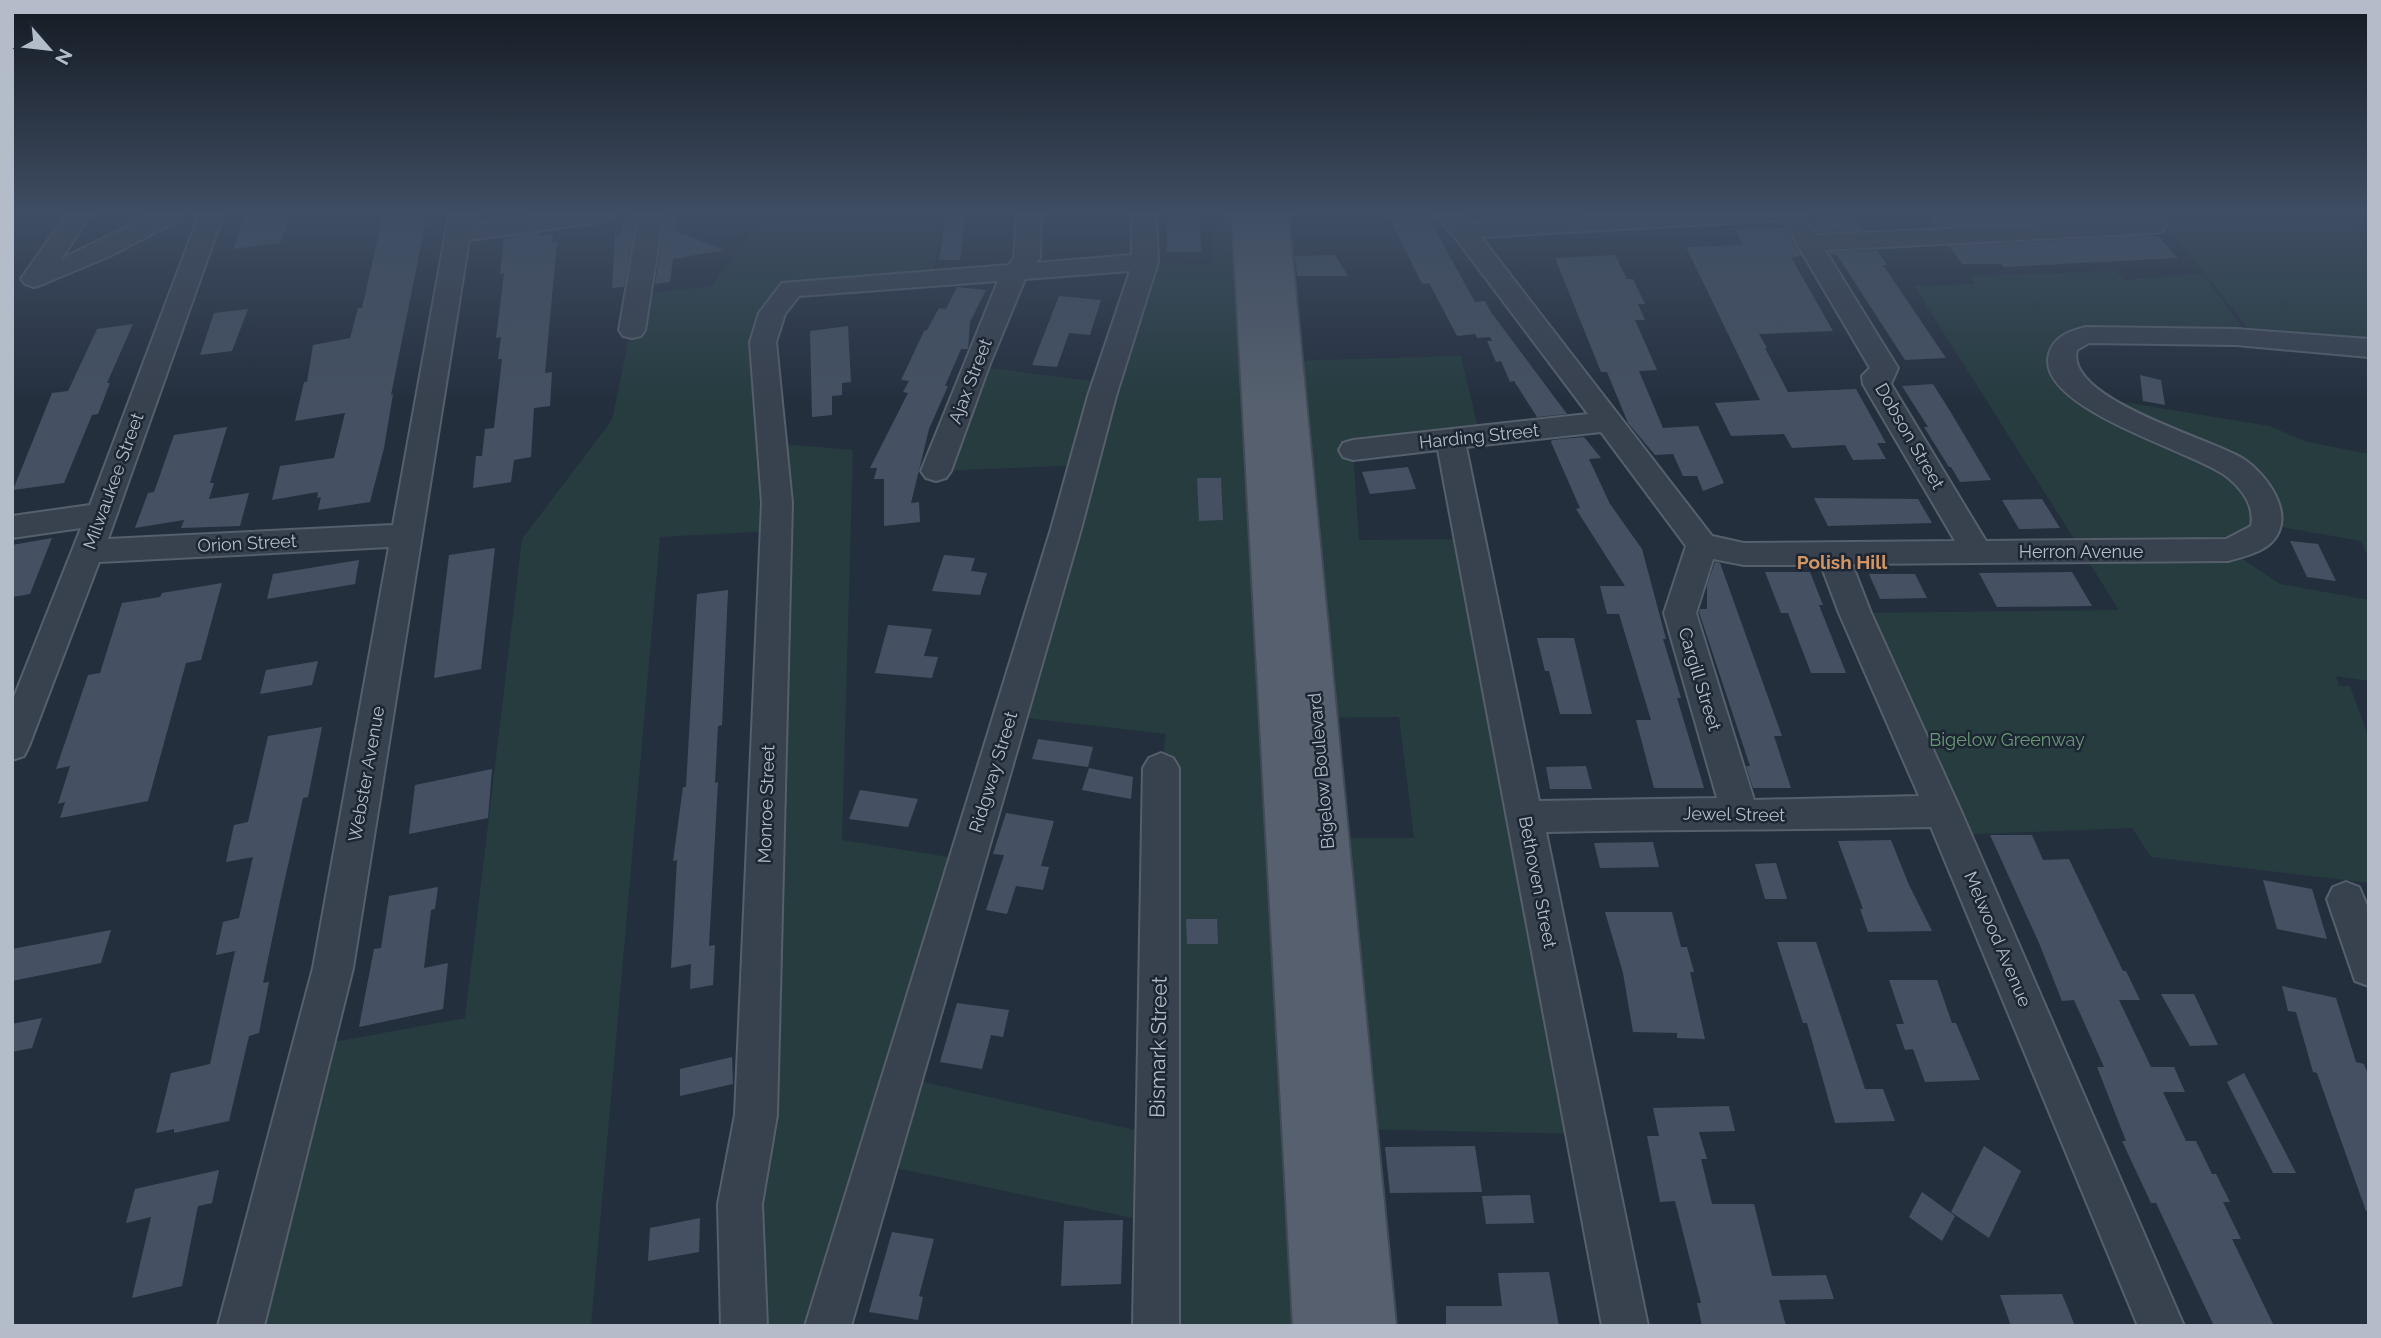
<svg xmlns="http://www.w3.org/2000/svg" width="2381" height="1338" viewBox="0 0 2381 1338" font-family="Raleway,sans-serif">
<style>
.green{fill:#263c3f}
.building{fill:#455162}
.lines{fill:none;stroke-linecap:round;stroke-linejoin:round}
.minor-casing{stroke:#565f6c;stroke-width:4}
.major-casing{stroke:#414a57;stroke-width:4}
.minor{fill:#38414e;fill-rule:evenodd}
.major{fill:#56606e;fill-rule:evenodd}
.labels{text-anchor:middle;dominant-baseline:central;stroke-width:5;stroke-linejoin:round;paint-order:stroke}
.street-label{font-size:18px;fill:#b4bcc9;stroke:#1d2633}
.park-label{font-size:18px;fill:#6b9a76;stroke:#1d2633}
.neighbourhood-label{font-size:19px;font-weight:bold;fill:#d59563;stroke:#1d2633}
.near-street-label{font-size:21px;fill:#b4bcc9;stroke:#1d2633}
</style>
<rect width="100%" height="100%" fill="#242f3e"/>
<g class="green">
<path d="M 764,215 L 943,215 L 932,279 L 791,289 L 772,313 L 772,443 L 853,450 L 842,840 L 967,860 L 902,1077 L 1157,1135 L 1161,768 L 1166,734 L 1010,716 L 1084,465 L 936,471 L 975,366 L 1106,383 L 1145,262 L 1211,265 L 1211,215 L 1246,215 L 1320,1326 L 1156,1326 L 1156,1223 L 877,1164 L 828,1326 L 744,1326 L 774,531 L 660,537 L 591,1326 L 241,1326 L 312,1046 L 465,1018 L 522,539 L 612,420 L 638,294 L 712,286 Z"/>
<path d="M 2158,215 L 2343,215 L 2369,253 L 2369,348 L 2111,335 L 2063,350 L 2087,396 L 2270,426 L 2304,441 L 2369,454 L 2369,559 L 2361,541 L 2269,525 L 2229,550 L 2280,584 L 2369,600 L 2369,681 L 2336,676 L 2339,686 L 2350,686 L 2369,739 L 2369,883 L 2151,857 L 2132,828 L 1953,835 L 1855,613 L 2119,610 L 1914,286 L 1976,284 L 1970,276 L 2116,271 L 2124,280 L 2196,274 L 2205,277 L 2242,327 L 2254,336 Z"/>
<path d="M 1461,356 L 1480,436 L 1353,450 L 1359,540 L 1471,539 L 1587,1134 L 1353,1129 L 1327,838 L 1414,838 L 1399,717 L 1317,718 L 1286,361 Z"/>
</g>
<g class="building">
<path d="M 245,215 L 273,215 L 271,221 L 288,219 L 280,243 L 233,249 Z"/>
<path d="M 383,215 L 427,215 L 391,395 L 393,394 L 384,448 L 370,502 L 318,510 L 321,497 L 317,498 L 318,492 L 272,500 L 280,466 L 334,458 L 345,413 L 295,421 L 304,382 L 307,382 L 313,345 L 350,338 L 358,308 L 362,308 Z"/>
<path d="M 677,215 L 675,231 L 725,250 L 673,259 L 670,282 L 655,284 L 665,216 Z"/>
<path d="M 946,215 L 966,215 L 960,260 L 939,260 Z"/>
<path d="M 1167,215 L 1200,215 L 1201,252 L 1167,252 Z"/>
<path d="M 1388,215 L 1421,215 L 1433,226 L 1475,302 L 1485,301 L 1491,312 L 1567,414 L 1537,417 L 1514,381 L 1510,382 L 1501,361 L 1496,362 L 1487,341 L 1492,341 L 1490,337 L 1477,338 L 1475,334 L 1457,336 L 1429,283 L 1422,284 Z"/>
<path d="M 1928,215 L 2121,215 L 2123,218 L 1936,227 Z"/>
<path d="M 1855,217 L 1863,230 L 1817,232 L 1814,227 L 1818,227 L 1814,219 Z"/>
<path d="M 636,219 L 624,287 L 612,288 L 615,234 L 620,234 L 623,221 Z"/>
<path d="M 1784,228 L 1801,256 L 1791,257 L 1833,331 L 1759,334 L 1767,348 L 1765,348 L 1788,392 L 1856,389 L 1886,443 L 1877,443 L 1886,459 L 1853,460 L 1845,445 L 1792,448 L 1784,434 L 1731,436 L 1715,403 L 1760,400 L 1686,247 L 1743,245 L 1735,229 Z"/>
<path d="M 539,233 L 538,236 L 553,234 L 552,243 L 557,242 L 545,373 L 552,372 L 550,406 L 534,408 L 531,457 L 514,460 L 511,482 L 473,488 L 476,456 L 482,456 L 485,429 L 494,428 L 502,359 L 498,359 L 501,337 L 496,338 L 504,273 L 500,274 L 504,238 Z"/>
<path d="M 2139,236 L 2158,236 L 2178,258 L 2004,267 L 2001,264 L 1962,264 L 1949,246 Z"/>
<path d="M 1877,250 L 1887,265 L 1883,265 L 1946,358 L 1905,360 L 1837,255 L 1831,255 L 1830,252 Z"/>
<path d="M 1335,255 L 1348,276 L 1297,276 L 1295,256 Z"/>
<path d="M 1615,255 L 1627,279 L 1633,279 L 1645,304 L 1638,304 L 1645,320 L 1635,320 L 1657,370 L 1639,371 L 1663,428 L 1698,426 L 1724,483 L 1703,491 L 1697,476 L 1683,476 L 1673,454 L 1655,455 L 1628,423 L 1607,372 L 1601,372 L 1555,258 Z"/>
<path d="M 957,287 L 986,290 L 970,322 L 968,349 L 961,349 L 945,386 L 948,386 L 929,429 L 911,503 L 919,502 L 920,522 L 884,526 L 884,479 L 874,479 L 877,468 L 870,468 L 908,393 L 903,392 L 909,381 L 901,380 L 924,331 L 927,330 L 939,308 L 946,309 Z"/>
<path d="M 1059,296 L 1101,300 L 1090,335 L 1069,333 L 1057,367 L 1032,365 Z"/>
<path d="M 248,309 L 232,351 L 200,355 L 214,313 Z"/>
<path d="M 133,324 L 107,383 L 110,383 L 98,414 L 92,415 L 64,483 L 13,490 L 52,393 L 68,391 L 97,329 Z"/>
<path d="M 848,326 L 851,382 L 842,383 L 842,395 L 832,396 L 832,415 L 812,417 L 810,331 Z"/>
<path d="M 2140,375 L 2161,380 L 2165,405 L 2143,401 Z"/>
<path d="M 1933,384 L 1950,411 L 1991,480 L 1960,482 L 1951,467 L 1949,467 L 1924,427 L 1928,427 L 1902,386 Z"/>
<path d="M 227,427 L 210,483 L 214,483 L 209,499 L 249,493 L 240,526 L 181,528 L 184,520 L 135,528 L 148,493 L 154,492 L 174,435 Z"/>
<path d="M 1584,437 L 1601,458 L 1589,459 L 1610,504 L 1642,549 L 1666,639 L 1663,639 L 1681,698 L 1677,698 L 1704,788 L 1654,788 L 1636,720 L 1651,720 L 1619,614 L 1607,614 L 1600,586 L 1625,586 L 1576,509 L 1580,508 L 1551,442 L 1552,440 Z"/>
<path d="M 1408,467 L 1416,489 L 1370,494 L 1362,472 Z"/>
<path d="M 1197,478 L 1221,478 L 1223,520 L 1199,521 Z"/>
<path d="M 1814,498 L 1918,499 L 1932,523 L 1828,526 Z"/>
<path d="M 2042,499 L 2060,528 L 2019,529 L 2002,500 Z"/>
<path d="M 52,538 L 30,594 L 12,597 L 12,545 Z"/>
<path d="M 2290,541 L 2318,544 L 2336,581 L 2307,577 Z"/>
<path d="M 495,548 L 481,669 L 434,678 L 449,555 Z"/>
<path d="M 944,555 L 975,558 L 971,571 L 987,573 L 980,595 L 932,591 Z"/>
<path d="M 359,560 L 355,584 L 267,599 L 273,574 Z"/>
<path d="M 1715,562 L 1720,563 L 1782,736 L 1774,736 L 1791,788 L 1753,788 L 1746,766 L 1750,766 L 1699,612 L 1700,609 L 1707,609 L 1707,585 Z"/>
<path d="M 1765,572 L 1810,572 L 1823,605 L 1819,605 L 1846,673 L 1811,673 L 1788,613 L 1781,613 Z"/>
<path d="M 2072,572 L 2092,606 L 1997,607 L 1979,573 Z"/>
<path d="M 1869,574 L 1915,574 L 1927,598 L 1880,599 Z"/>
<path d="M 222,583 L 201,660 L 186,663 L 148,801 L 60,818 L 65,802 L 58,804 L 70,766 L 56,769 L 88,675 L 100,673 L 122,603 L 160,597 L 162,593 Z"/>
<path d="M 728,590 L 722,725 L 718,726 L 715,783 L 718,782 L 709,946 L 715,945 L 713,985 L 690,989 L 691,964 L 671,968 L 677,860 L 673,861 L 683,787 L 686,787 L 697,594 Z"/>
<path d="M 888,625 L 932,629 L 924,656 L 938,657 L 932,678 L 875,673 Z"/>
<path d="M 1537,638 L 1574,638 L 1592,714 L 1560,714 L 1549,671 L 1545,671 Z"/>
<path d="M 318,661 L 312,685 L 260,694 L 266,670 Z"/>
<path d="M 322,727 L 308,797 L 303,798 L 280,901 L 263,983 L 269,982 L 259,1033 L 249,1036 L 229,1121 L 174,1133 L 174,1129 L 156,1133 L 171,1073 L 210,1064 L 235,951 L 216,955 L 223,922 L 239,918 L 253,857 L 226,862 L 234,825 L 248,822 L 268,736 Z"/>
<path d="M 1038,739 L 1093,747 L 1088,767 L 1032,759 Z"/>
<path d="M 1586,766 L 1592,789 L 1550,789 L 1546,767 Z"/>
<path d="M 1089,768 L 1133,777 L 1131,799 L 1082,790 Z"/>
<path d="M 492,769 L 488,818 L 409,834 L 415,785 Z"/>
<path d="M 860,790 L 918,799 L 908,827 L 849,819 Z"/>
<path d="M 1006,813 L 1054,821 L 1041,866 L 1049,867 L 1043,890 L 1016,886 L 1007,914 L 986,910 L 1004,855 L 993,854 Z"/>
<path d="M 1990,835 L 2032,835 L 2043,860 L 2069,859 L 2123,971 L 2126,971 L 2140,1000 L 2119,1000 L 2151,1067 L 2174,1067 L 2185,1092 L 2163,1092 L 2186,1141 L 2196,1141 L 2212,1174 L 2216,1174 L 2230,1202 L 2223,1202 L 2241,1239 L 2232,1239 L 2274,1326 L 2214,1326 L 2156,1203 L 2151,1203 L 2122,1141 L 2126,1141 L 2097,1067 L 2104,1067 L 2074,1000 L 2062,1001 L 2039,943 Z"/>
<path d="M 1891,840 L 1909,885 L 1932,931 L 1868,932 L 1860,909 L 1863,909 L 1838,841 Z"/>
<path d="M 1653,842 L 1659,867 L 1600,868 L 1594,843 Z"/>
<path d="M 1776,863 L 1787,899 L 1765,899 L 1755,864 Z"/>
<path d="M 2263,880 L 2312,889 L 2327,939 L 2277,929 Z"/>
<path d="M 438,887 L 435,909 L 431,910 L 424,968 L 448,963 L 443,1009 L 359,1027 L 374,949 L 381,948 L 389,896 Z"/>
<path d="M 1605,912 L 1672,912 L 1681,947 L 1687,947 L 1694,972 L 1690,972 L 1705,1039 L 1677,1038 L 1677,1033 L 1633,1032 L 1623,973 Z"/>
<path d="M 1186,919 L 1217,919 L 1218,944 L 1187,944 Z"/>
<path d="M 111,930 L 101,963 L 12,981 L 12,949 Z"/>
<path d="M 1777,942 L 1816,942 L 1865,1089 L 1883,1089 L 1895,1121 L 1835,1123 L 1807,1023 L 1803,1023 Z"/>
<path d="M 1889,980 L 1937,980 L 1952,1023 L 1956,1023 L 1980,1080 L 1925,1082 L 1913,1049 L 1905,1050 L 1896,1024 L 1904,1024 Z"/>
<path d="M 2282,986 L 2336,998 L 2356,1062 L 2364,1064 L 2369,1077 L 2369,1211 L 2366,1211 L 2317,1073 L 2313,1072 L 2296,1012 L 2288,1011 Z"/>
<path d="M 2161,994 L 2194,994 L 2218,1045 L 2190,1046 Z"/>
<path d="M 957,1003 L 1009,1010 L 1003,1037 L 991,1035 L 982,1069 L 940,1062 Z"/>
<path d="M 42,1018 L 32,1048 L 12,1052 L 12,1024 Z"/>
<path d="M 732,1057 L 733,1084 L 680,1096 L 680,1069 Z"/>
<path d="M 2244,1073 L 2296,1173 L 2273,1173 L 2227,1082 Z"/>
<path d="M 1729,1106 L 1735,1131 L 1699,1132 L 1707,1159 L 1701,1159 L 1712,1204 L 1754,1204 L 1772,1276 L 1826,1275 L 1834,1299 L 1779,1300 L 1786,1326 L 1702,1326 L 1697,1303 L 1701,1303 L 1675,1201 L 1660,1202 L 1647,1136 L 1659,1136 L 1653,1108 Z"/>
<path d="M 1475,1146 L 1482,1192 L 1390,1193 L 1385,1147 Z"/>
<path d="M 1984,1146 L 2021,1171 L 1989,1238 L 1951,1212 Z"/>
<path d="M 219,1170 L 212,1203 L 198,1206 L 182,1286 L 132,1298 L 151,1217 L 126,1223 L 135,1189 Z"/>
<path d="M 1922,1192 L 1955,1216 L 1942,1241 L 1909,1217 Z"/>
<path d="M 1530,1195 L 1534,1223 L 1486,1224 L 1482,1196 Z"/>
<path d="M 700,1218 L 699,1252 L 648,1261 L 650,1228 Z"/>
<path d="M 1123,1220 L 1121,1284 L 1061,1286 L 1064,1221 Z"/>
<path d="M 892,1232 L 934,1239 L 919,1296 L 923,1297 L 918,1320 L 869,1312 Z"/>
<path d="M 1549,1272 L 1559,1326 L 1446,1326 L 1446,1306 L 1502,1306 L 1498,1273 Z"/>
<path d="M 2062,1294 L 2075,1326 L 2011,1326 L 2000,1295 Z"/>
</g>
<g class="lines">
<g class="minor-casing">
<g id="minor">
<path d="M 66,215 L 91,215 L 61,259 L 151,215 L 182,215 L 179,220 L 110,256 L 43,284 L 34,287 L 25,284 L 21,279 Z"/>
<path d="M 199,215 L 223,215 L 108,539 L 393,525 L 449,215 L 473,215 L 472,225 L 543,215 L 613,215 L 610,220 L 601,222 L 469,240 L 353,968 L 264,1326 L 218,1326 L 313,968 L 389,547 L 99,562 L 29,746 L 24,756 L 12,760 L 12,702 L 81,528 L 12,538 L 12,516 L 90,505 Z"/>
<path d="M 639,215 L 663,215 L 645,330 L 641,336 L 632,338 L 623,336 L 619,330 Z"/>
<path d="M 1017,215 L 1041,215 L 1040,258 L 1036,263 L 1132,255 L 1132,215 L 1156,215 L 1158,262 L 1116,396 L 1081,529 L 851,1326 L 805,1326 L 1051,529 L 1088,396 L 1130,271 L 1025,279 L 989,366 L 951,471 L 946,478 L 936,481 L 926,478 L 921,471 L 998,281 L 799,296 L 785,314 L 776,342 L 792,503 L 777,1115 L 762,1204 L 767,1326 L 721,1326 L 718,1204 L 735,1115 L 762,503 L 750,342 L 759,313 L 782,283 L 1009,265 L 1014,258 Z"/>
<path d="M 1434,215 L 1461,215 L 1469,223 L 1624,215 L 1804,215 L 1816,235 L 2154,219 L 2163,221 L 2166,226 L 2163,231 L 2154,233 L 1825,250 L 1898,368 L 1891,384 L 1986,541 L 2226,539 L 2251,526 C 2255,505 2241,488 2226,476 C 2193,451 2034,408 2049,354 C 2054,336 2070,331 2086,327 L 2236,329 L 2369,339 L 2369,357 L 2236,345 L 2089,343 L 2077,350 C 2064,399 2209,438 2242,458 C 2267,474 2297,515 2272,542 C 2261,553 2242,557 2228,561 L 1852,564 L 1871,613 L 1961,811 L 2184,1326 L 2138,1326 L 1931,827 C 1803,830 1675,829 1546,832 L 1648,1326 L 1602,1326 L 1438,450 L 1353,460 L 1343,457 L 1339,450 L 1343,443 L 1353,440 L 1588,414 L 1454,236 ZM 1783,220 L 1870,368 L 1862,376 L 1863,384 L 1955,541 L 1744,543 L 1712,536 L 1481,237 ZM 1601,432 L 1686,546 L 1664,613 L 1717,798 L 1539,801 L 1466,447 ZM 1713,559 L 1744,565 L 1821,565 L 1839,613 L 1919,796 L 1754,800 L 1696,613 Z"/>
<path d="M 1161,753 L 1173,758 L 1179,768 L 1179,1326 L 1133,1326 L 1143,768 L 1149,758 Z"/>
<path d="M 2346,882 L 2359,887 L 2369,910 L 2369,986 L 2355,981 L 2327,899 L 2333,887 Z"/>
</g>
</g>
<g class="major-casing">
<path id="major" d="M 1232,215 L 1288,215 L 1396,1326 L 1293,1326 Z"/>
</g>
<use href="#minor" class="minor"/>
<use href="#major" class="major"/>
</g>
<linearGradient id="sky" x2="0" y2="1"><stop stop-color="#141a22"/><stop offset="0.53" stop-color="#3f4d63"/><stop offset="1" stop-color="#3f4d63" stop-opacity="0"/></linearGradient>
<rect width="2381" height="403" fill="url(#sky)"/>
<g class="labels">
<g class="street-label">
<text transform="translate(970 381) rotate(-69)">Ajax Street</text>
<text transform="translate(1479 436) rotate(-6)">Harding Street</text>
<text transform="translate(1910 436) rotate(60)">Dobson Street</text>
<text transform="translate(113 481) rotate(-70)">Milwaukee Street</text>
<text transform="translate(247 543) rotate(-3)">Orion Street</text>
<text x="2081" y="551">Herron Avenue</text>
<text transform="translate(1700 679) rotate(73)">Cargill Street</text>
<text transform="translate(1321 771) rotate(-95)">Bigelow Boulevard</text>
<text transform="translate(993 772) rotate(-73)">Ridgway Street</text>
<text transform="translate(366 774) rotate(-80)">Webster Avenue</text>
<text transform="translate(766 804) rotate(-88)">Monroe Street</text>
<text transform="translate(1734 814) rotate(1)">Jewel Street</text>
<text transform="translate(1538 882) rotate(79)">Bethoven Street</text>
<text transform="translate(1998 939) rotate(67)">Melwood Avenue</text>
</g>
<g class="park-label">
<text x="2007" y="739">Bigelow Greenway</text>
</g>
<g class="neighbourhood-label">
<text x="1842" y="562">Polish Hill</text>
</g>
<g class="near-street-label">
<text transform="translate(1158 1047) rotate(-89)">Bismark Street</text>
</g>
</g>
<rect width="2381" height="1338" fill="none" stroke="#b4bcc9" stroke-width="28"/>
<g transform="translate(49 49) rotate(118)" stroke="#1d2633" stroke-width="5" paint-order="stroke">
<path d="M0-5L12 26L0 18L-12 26Z" fill="#b4bcc9"/>
<text y="-10" font-size="19" font-weight="bold" text-anchor="middle" fill="#b4bcc9">N</text>
</g>
</svg>
